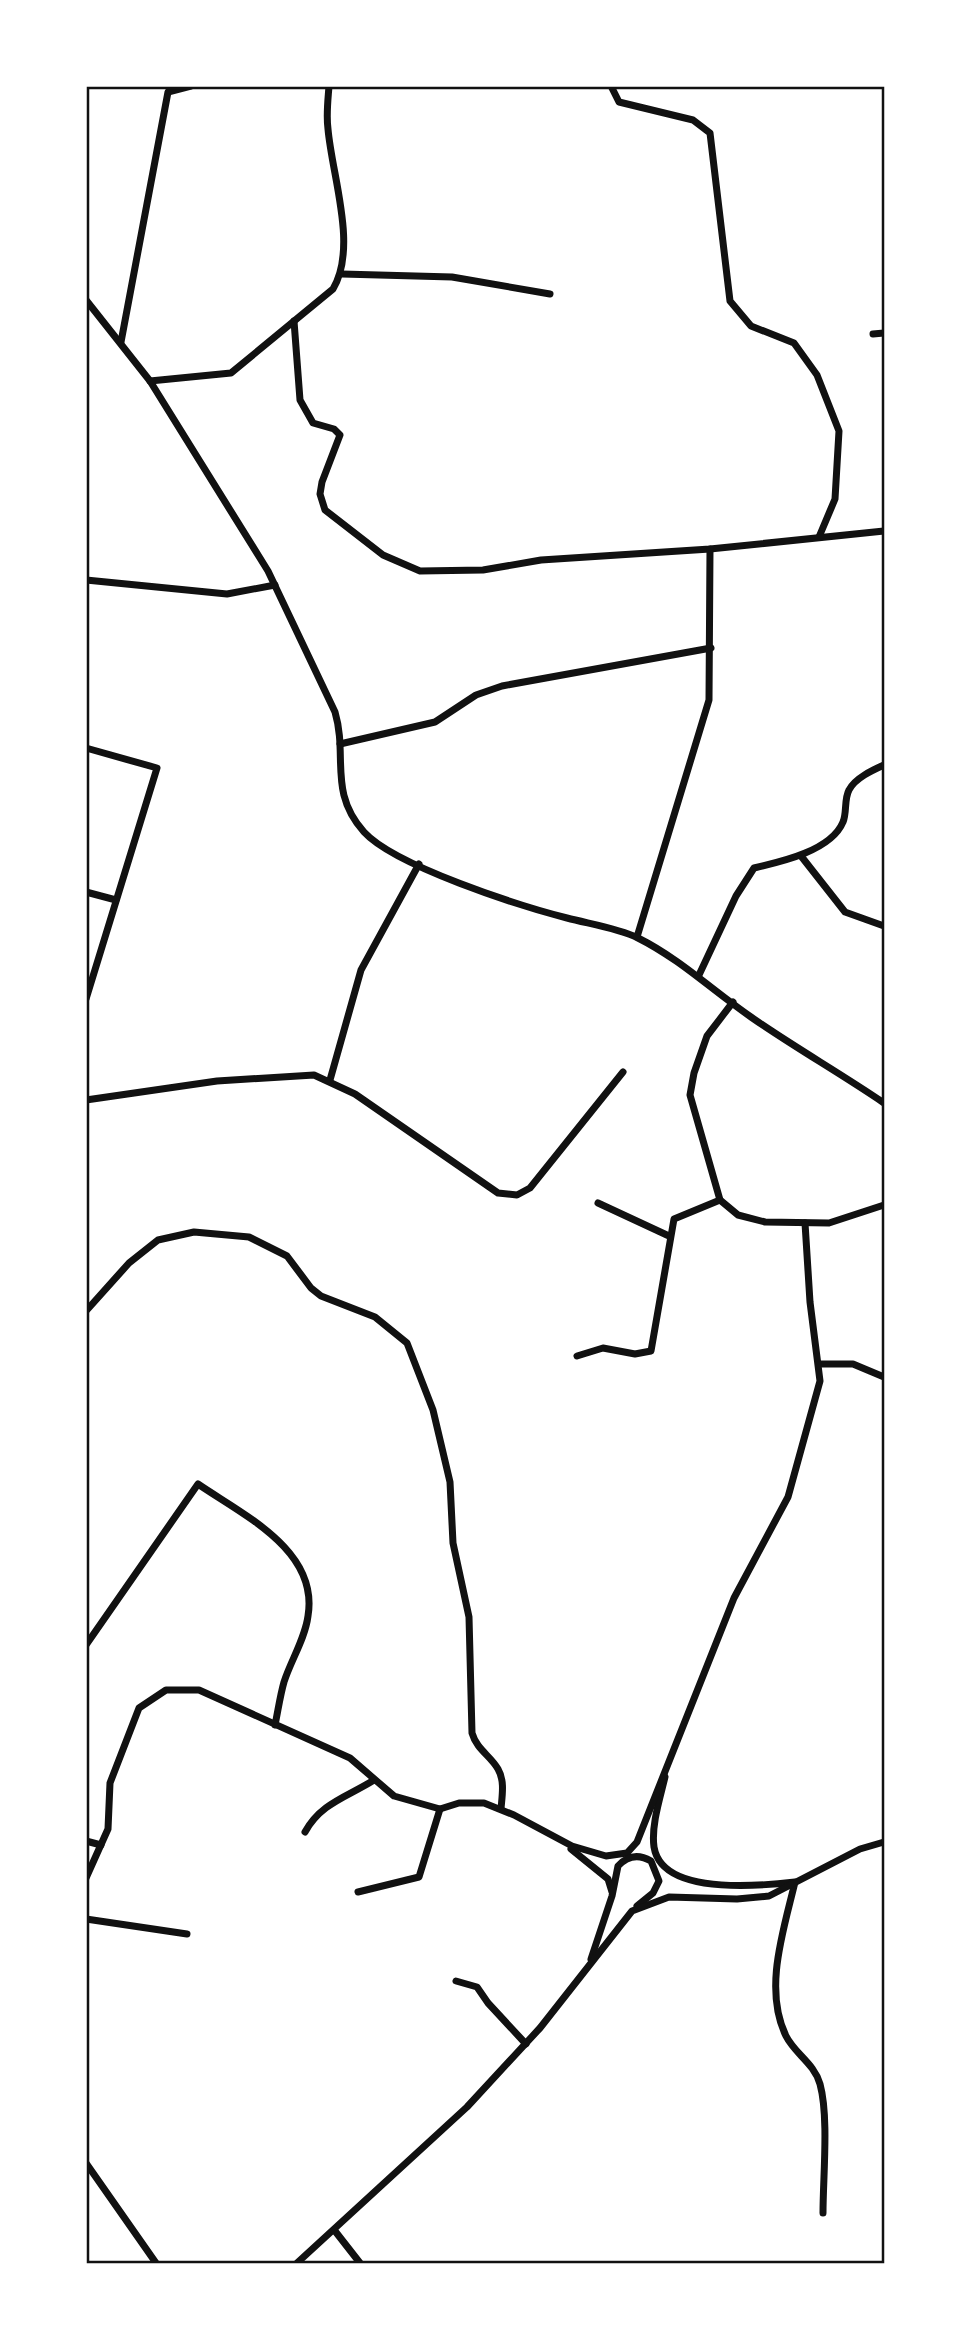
<svg xmlns="http://www.w3.org/2000/svg" width="970" height="2349" viewBox="0 0 970 2349" font-family="Literata,serif">
<style>
.lines{fill:none;stroke-linecap:round;stroke-linejoin:round}
.minor{stroke:#111;stroke-width:7}
.neatline{fill:none;stroke:#111;stroke-width:2.5}
</style>
<rect width="100%" height="100%" fill="#fff"/>
<g class="lines">
<g class="minor">
<path d="M 611,86 L 619,102 L 693,120 L 710,133 L 730,301 L 751,326 L 794,343 L 817,375 L 839,431 L 835,499 L 819,537"/>
<path d="M 342,274 L 452,277 L 550,294"/>
<path d="M 86,300 L 150,381 L 268,571 L 335,712 C 348,756 328,792 364,832 C 395,866 520,906 567,918 C 590,924 618,928 638,938 C 680,959 713,991 751,1017 C 794,1047 840,1073 884,1103"/>
<path d="M 294,321 L 300,400 L 313,423 L 334,429 L 340,435 L 322,482 L 320,494 L 325,510 L 383,555 L 420,571 L 483,570 L 541,560 L 710,549 L 884,531"/>
<path d="M 873,334 L 884,333"/>
<path d="M 121,342 L 168,92 L 191,86"/>
<path d="M 150,381 L 231,373 L 333,289 C 358,247 332,176 328,129 C 326,115 328,100 329,86"/>
<path d="M 86,580 L 227,594 L 275,585"/>
<path d="M 340,744 L 435,722 L 476,695 L 502,686 L 711,648"/>
<path d="M 86,748 L 157,768 L 86,999"/>
<path d="M 801,856 L 845,912 L 884,926"/>
<path d="M 86,892 L 116,900"/>
<path d="M 637,937 L 709,700 L 710,549"/>
<path d="M 699,975 L 736,896 L 754,868 C 780,862 831,851 843,822 C 847,813 844,799 849,790 C 855,778 873,770 884,765"/>
<path d="M 733,1002 L 707,1036 L 694,1073 L 690,1095 L 720,1200 L 738,1215 L 765,1222 L 829,1223 L 884,1205"/>
<path d="M 330,1080 L 361,970 L 419,864"/>
<path d="M 86,1100 L 217,1081 L 314,1075 L 355,1094 L 498,1193 L 517,1195 L 530,1188 L 623,1072"/>
<path d="M 598,1203 L 669,1236"/>
<path d="M 86,1311 L 129,1263 L 158,1240 L 194,1232 L 249,1237 L 287,1256 L 311,1288 L 321,1296 L 375,1317 L 407,1343 L 433,1410 L 450,1482 L 453,1543 L 469,1617 L 472,1733 C 477,1750 490,1755 498,1769 C 505,1781 502,1796 501,1809"/>
<path d="M 577,1356 L 603,1348 L 635,1354 L 651,1351 L 674,1219 L 720,1200"/>
<path d="M 819,1364 L 853,1364 L 884,1377"/>
<path d="M 86,1645 L 198,1484 C 243,1515 319,1550 308,1616 C 305,1639 291,1660 284,1682 C 280,1696 278,1711 275,1725"/>
<path d="M 665,1777 C 660,1798 651,1826 654,1847 C 662,1896 760,1886 795,1882 C 784,1929 763,1989 786,2036 C 795,2054 814,2063 820,2084 C 829,2117 823,2177 823,2213"/>
<path d="M 305,1832 C 321,1803 347,1797 374,1780"/>
<path d="M 86,1841 L 101,1845"/>
<path d="M 571,1849 L 608,1879 L 612,1892"/>
<path d="M 86,1878 L 108,1829 L 110,1783 L 139,1708 L 166,1690 L 199,1690 L 350,1758 L 394,1796 L 440,1809 L 459,1803 L 484,1803 L 514,1815 L 572,1846 L 606,1856 L 627,1853 L 637,1842 L 734,1598 L 788,1497 L 820,1381 L 810,1302 L 805,1223"/>
<path d="M 358,1892 L 419,1877 L 440,1809"/>
<path d="M 86,1919 L 187,1934"/>
<path d="M 591,1959 L 612,1896 L 618,1866 C 628,1855 639,1854 651,1861 L 659,1881 L 653,1893 L 637,1906"/>
<path d="M 456,1981 L 477,1987 L 488,2003 L 526,2044"/>
<path d="M 86,2163 L 156,2263"/>
<path d="M 335,2231 L 360,2263"/>
<path d="M 297,2263 L 467,2107 L 540,2028 L 632,1911 L 669,1897 L 737,1899 L 769,1896 L 860,1849 L 884,1842"/>
</g>
</g>
<rect width="970" height="2349" fill="none" stroke="#ffffff" stroke-width="175"/>
<rect x="88" y="88" width="795" height="2174" class="neatline"/>
</svg>
